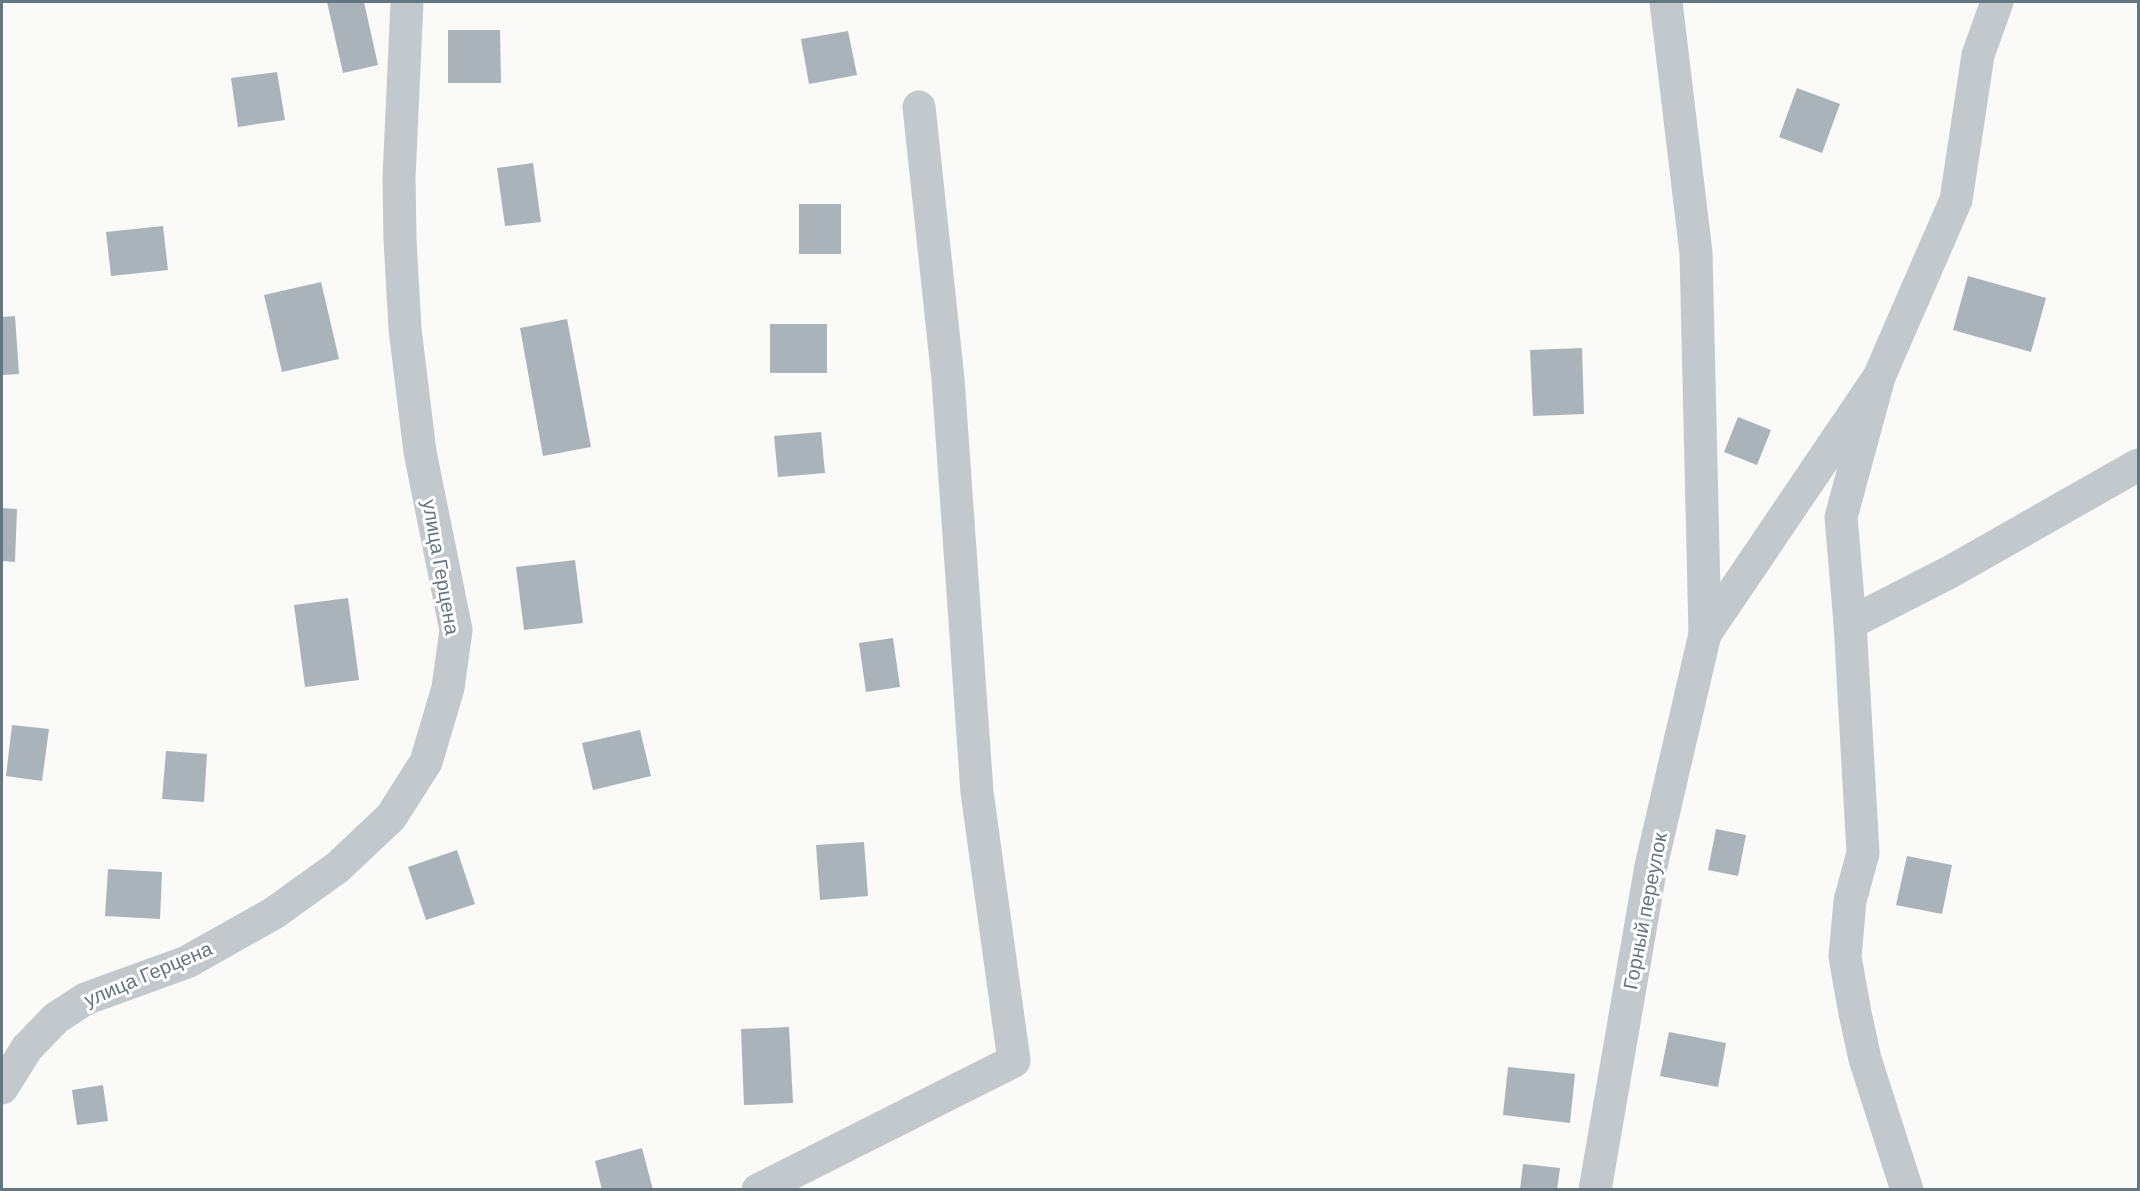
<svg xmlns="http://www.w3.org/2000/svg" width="2140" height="1191" viewBox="0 0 2140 1191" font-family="Arial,sans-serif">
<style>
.building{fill:#aab3b9}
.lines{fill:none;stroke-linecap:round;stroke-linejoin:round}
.minor{stroke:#c3c8cc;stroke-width:33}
.labels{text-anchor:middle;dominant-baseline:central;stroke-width:6;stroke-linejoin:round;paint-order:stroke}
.street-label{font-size:20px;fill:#657683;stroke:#fff}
</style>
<rect width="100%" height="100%" fill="#fafaf8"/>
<g class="building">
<path d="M 327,2 L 364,2 L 378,65 L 343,73 Z"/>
<path d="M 448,30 L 500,30 L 501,83 L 448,83 Z"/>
<path d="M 848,31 L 857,75 L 809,84 L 801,39 Z"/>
<path d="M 277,72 L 285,120 L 238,127 L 231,78 Z"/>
<path d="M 1797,88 L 1840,104 L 1822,153 L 1779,137 Z"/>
<path d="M 533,163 L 541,222 L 505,226 L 497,168 Z"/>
<rect x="799" y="204" width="42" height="50"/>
<path d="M 163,226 L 168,270 L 111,276 L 106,232 Z"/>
<path d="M 1968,276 L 2046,298 L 2031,352 L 1953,330 Z"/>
<path d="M 321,282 L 339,359 L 282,372 L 264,295 Z"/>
<path d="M 15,316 L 19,374 L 2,375 L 2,317 Z"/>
<path d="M 567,319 L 591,447 L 543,456 L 520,328 Z"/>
<rect x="770" y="324" width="57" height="49"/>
<path d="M 1582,348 L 1584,414 L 1533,416 L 1530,350 Z"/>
<path d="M 1738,417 L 1771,430 L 1757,465 L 1724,452 Z"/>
<path d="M 821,432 L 825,473 L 778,477 L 774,436 Z"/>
<path d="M 2,508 L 17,509 L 15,562 L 2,561 Z"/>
<path d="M 575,560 L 583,623 L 524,630 L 516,567 Z"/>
<path d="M 348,598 L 359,680 L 305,687 L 294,605 Z"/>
<path d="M 893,638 L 900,687 L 866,692 L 859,643 Z"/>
<path d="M 12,725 L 49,729 L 42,781 L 6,776 Z"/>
<path d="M 640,730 L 651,776 L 593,790 L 582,743 Z"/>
<path d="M 166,751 L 207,754 L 204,802 L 162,799 Z"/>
<path d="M 1716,829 L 1746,835 L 1738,876 L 1708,870 Z"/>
<path d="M 864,842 L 868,896 L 820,900 L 816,845 Z"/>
<path d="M 457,850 L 475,904 L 426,920 L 408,867 Z"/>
<path d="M 1907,856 L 1952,865 L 1942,914 L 1896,905 Z"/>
<path d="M 108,869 L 162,872 L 160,919 L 105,916 Z"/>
<path d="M 789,1027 L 793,1103 L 744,1105 L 741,1029 Z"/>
<path d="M 1669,1032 L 1726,1043 L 1718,1087 L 1660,1076 Z"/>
<path d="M 1508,1067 L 1575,1074 L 1570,1123 L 1503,1115 Z"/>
<path d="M 103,1085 L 108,1121 L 77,1125 L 72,1090 Z"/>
<path d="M 642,1148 L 653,1190 L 602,1190 L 595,1161 Z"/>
<path d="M 1523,1164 L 1560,1168 L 1557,1190 L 1520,1190 Z"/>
</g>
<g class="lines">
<g class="minor">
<path d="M 1879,377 L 1841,517 L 1850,623 L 1863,853 L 1850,901 L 1845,957 L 1855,1013 L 1865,1059 L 1907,1190"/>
<path d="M 1850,623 L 1950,572 L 2138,465"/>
<path d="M 1705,634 L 1879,377 L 1956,200 L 1978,55 L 1997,2"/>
<path d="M 2,1088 L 27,1048 L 56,1018 L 85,999 L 187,962 L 274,913 L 338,867 L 391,817 L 426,762 L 448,688 L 456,630 L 420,452 L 405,329 L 400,239 L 399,178 L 407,2"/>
<path d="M 758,1190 L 1014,1061 L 977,792 L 948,379 L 919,107"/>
<path d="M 1595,1190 L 1651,866 L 1705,634 L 1696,253 L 1666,2"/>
</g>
</g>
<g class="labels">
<g class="street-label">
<text transform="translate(441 567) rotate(80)">улица Герцена</text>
<text transform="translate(1645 911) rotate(-79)">Горный переулок</text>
<text transform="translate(148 974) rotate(-23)">улица Герцена</text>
</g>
</g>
<rect width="2140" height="1191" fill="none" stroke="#657683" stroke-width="6"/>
</svg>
